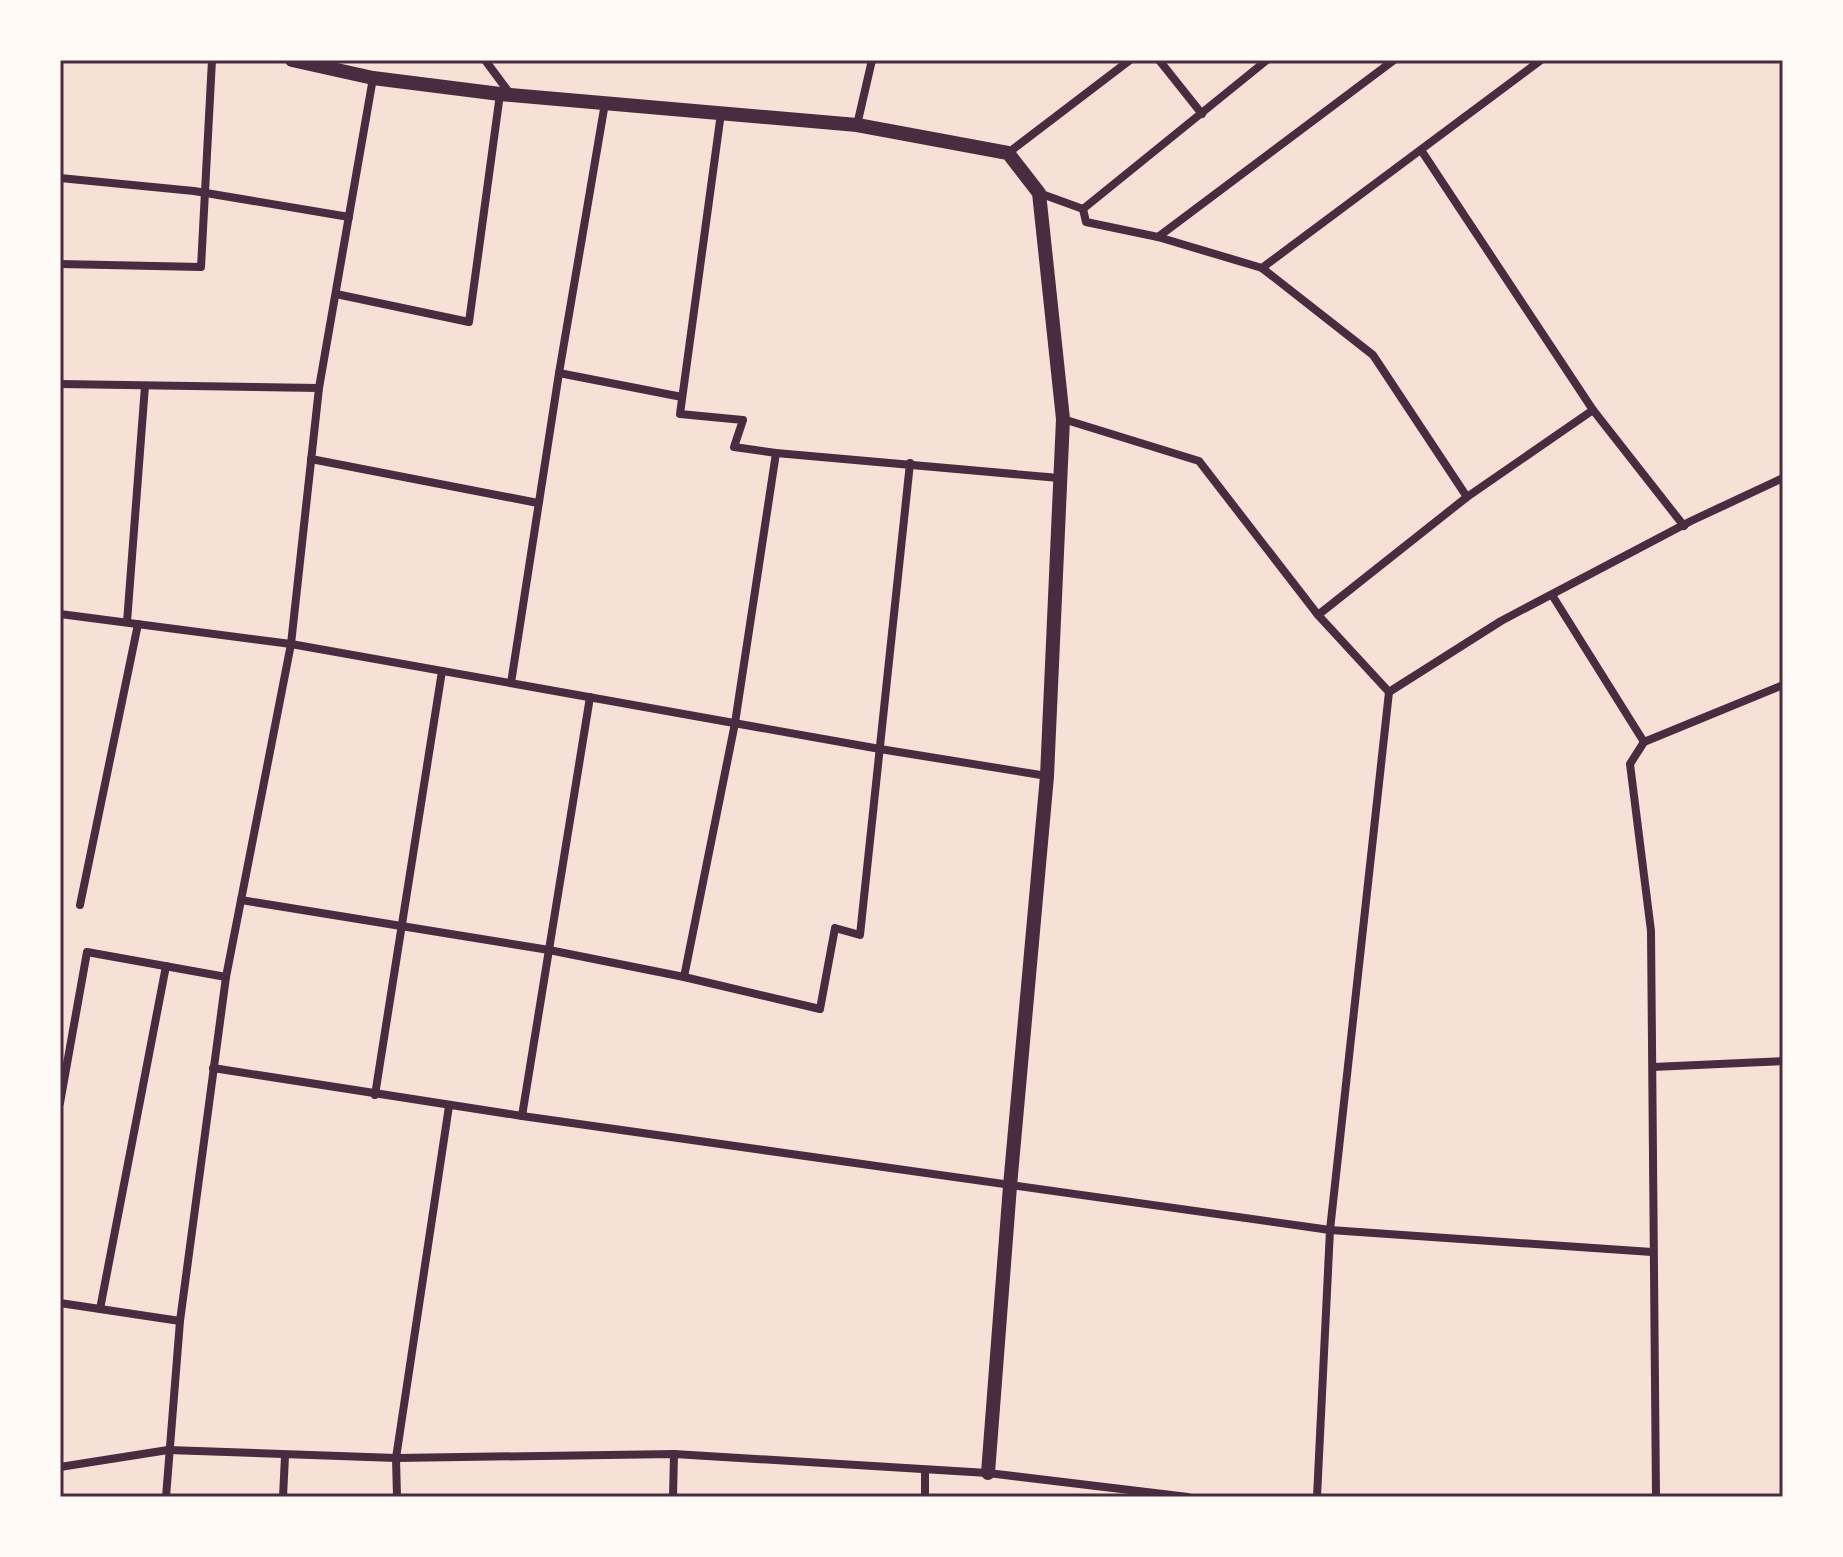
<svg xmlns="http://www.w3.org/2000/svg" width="1843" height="1557" viewBox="0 0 1843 1557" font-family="'Exo 2',sans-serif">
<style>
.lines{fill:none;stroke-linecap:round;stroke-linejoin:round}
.minor{stroke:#4a2c40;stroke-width:8}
.tertiary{stroke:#4a2c40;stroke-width:14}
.neatline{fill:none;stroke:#4a2c40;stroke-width:3}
</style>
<rect width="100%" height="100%" fill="#f7e1d7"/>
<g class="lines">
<g class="minor">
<path d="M 485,60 L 511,95"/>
<path d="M 1159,60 L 1202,114"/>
<path d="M 721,113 L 680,414 L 743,420 L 734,447 L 776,453 L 1059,478"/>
<path d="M 857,125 L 872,60"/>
<path d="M 1008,153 L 1130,60"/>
<path d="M 60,178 L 194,191 L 349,217"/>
<path d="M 1039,193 L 1083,209 L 1267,60"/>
<path d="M 1083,209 L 1086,222 L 1158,237 L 1262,268 L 1373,355 L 1467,497 L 1593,410 L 1421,150"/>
<path d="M 1158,237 L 1394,60"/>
<path d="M 60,264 L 201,267 L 212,60"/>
<path d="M 1262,268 L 1541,60"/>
<path d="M 336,294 L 469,322 L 500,94"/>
<path d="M 559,373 L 682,397"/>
<path d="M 60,384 L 319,388"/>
<path d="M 1593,410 L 1684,526"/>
<path d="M 1063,419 L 1199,461 L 1318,615 L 1467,497"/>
<path d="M 311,459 L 538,503"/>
<path d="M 1552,595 L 1644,742"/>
<path d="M 60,614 L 291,644 L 880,749 L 1047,776"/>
<path d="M 127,622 L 145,386"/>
<path d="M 511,683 L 559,373 L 605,103"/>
<path d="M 1389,692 L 1501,621 L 1691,521 L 1783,478"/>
<path d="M 241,900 L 549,950 L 684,977 L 820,1009 L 835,928 L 860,935 L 910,463"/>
<path d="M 80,905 L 138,624"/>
<path d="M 684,977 L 735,723 L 776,453"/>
<path d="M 1653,1067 L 1783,1061"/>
<path d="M 213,1068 L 522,1116 L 1330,1230 L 1652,1252"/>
<path d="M 375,1095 L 442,671"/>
<path d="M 60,1103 L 87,952 L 226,977"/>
<path d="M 522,1116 L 590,697"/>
<path d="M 60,1303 L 180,1321"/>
<path d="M 100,1309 L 166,966"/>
<path d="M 60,1467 L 168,1450 L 396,1458 L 674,1454 L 988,1473 L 1188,1497"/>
<path d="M 166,1497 L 180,1321 L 226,977 L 291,644 L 319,388 L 373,78"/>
<path d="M 283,1497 L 285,1456"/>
<path d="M 397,1497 L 396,1458 L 449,1106"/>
<path d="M 673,1497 L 674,1454"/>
<path d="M 925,1497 L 925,1470"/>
<path d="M 1317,1497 L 1330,1230 L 1389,692 L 1318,615"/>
<path d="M 1656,1497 L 1651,931 L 1630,764 L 1644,742 L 1783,685"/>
</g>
<path class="tertiary" d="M 292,60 L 373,78 L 500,94 L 857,125 L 1008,153 L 1039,193 L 1063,419 L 1047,776 L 1010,1186 L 988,1473"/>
</g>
<rect width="1843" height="1557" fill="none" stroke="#fffaf5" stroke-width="124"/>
<rect x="62" y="62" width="1719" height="1433" class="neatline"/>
</svg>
